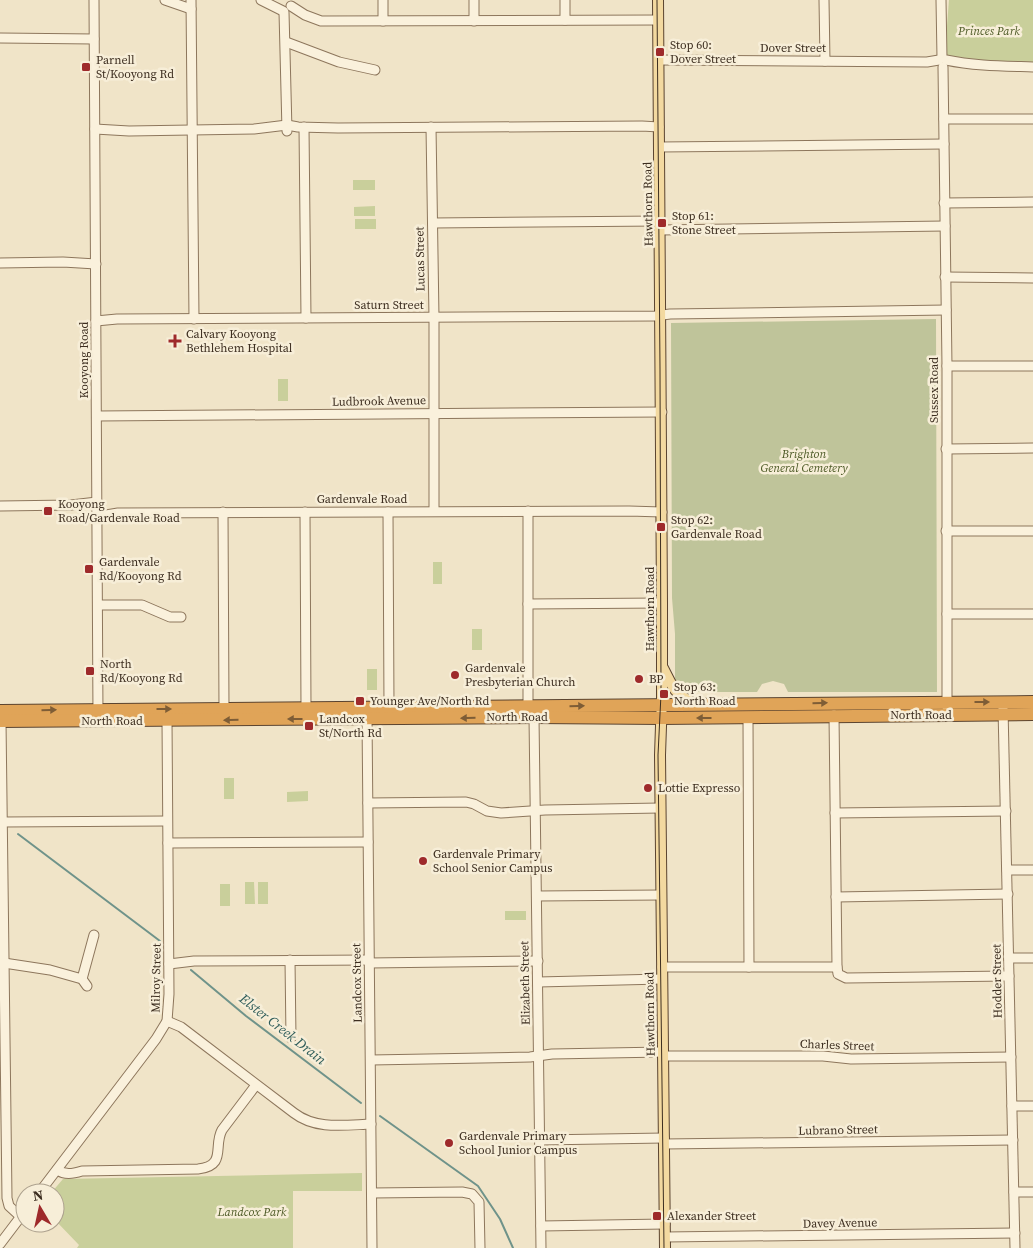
<svg xmlns="http://www.w3.org/2000/svg" width="1033" height="1248" viewBox="0 0 1033 1248" font-family="'Source Serif 4',serif">
<style>
.green{fill:#c9cf9b}
.cemetery{fill:#bfc49a}
.lines{fill:none;stroke-linecap:round;stroke-linejoin:round}
.stream{stroke:#6f938a;stroke-width:2}
.minor-casing{stroke:#8d765c;stroke-width:11}
.major-casing{stroke:#5b4430;stroke-width:12}
.highway-casing{stroke:#5b4430;stroke-width:14}
.minor{stroke:#faf1dc;stroke-width:9}
.major{stroke:#f3d9a0;stroke-width:10}
.highway{stroke:#e0a458;stroke-width:12}
.tram{stroke:#3d2e20;stroke-width:1}
.oneway{fill:#7e5d36}
.poi-dot{fill:#9e2a2b;stroke:#f7eed8;stroke-width:2}
.labels{text-anchor:middle;dominant-baseline:central;stroke-width:5;stroke-linejoin:round;paint-order:stroke}
.park-label{font-size:12px;font-style:italic;fill:#4d5a26;stroke:#f7eed8}
.poi-label{font-size:12px;fill:#3d2e20;stroke:#f7eed8;text-anchor:start}
.street-label{font-size:12px;fill:#3d2e20;stroke:#f7eed8}
.water-label{font-size:14px;font-style:italic;fill:#2f5d5a;stroke:#f7eed8}
</style>
<rect width="100%" height="100%" fill="#f0e4c8"/>
<g class="green">
<path d="M 949,0 L 1033,0 L 1033,63 L 999,63 L 948,57 L 945,51 Z"/>
<path d="M 375,180 L 375,190 L 353,190 L 353,180 Z"/>
<path d="M 375,206 L 375,216 L 354,216 L 354,207 Z"/>
<rect x="355" y="219" width="21" height="10"/>
<rect x="278" y="379" width="10" height="22"/>
<rect x="433" y="562" width="9" height="22"/>
<rect x="472" y="629" width="10" height="21"/>
<rect x="367" y="669" width="10" height="21"/>
<rect x="224" y="778" width="10" height="21"/>
<path d="M 308,791 L 308,801 L 287,802 L 287,792 Z"/>
<path d="M 245,882 L 254,882 L 255,904 L 245,904 Z"/>
<rect x="258" y="882" width="10" height="22"/>
<path d="M 230,884 L 230,906 L 220,906 L 220,884 Z"/>
<rect x="505" y="911" width="21" height="9"/>
<path d="M 362,1173 L 362,1191 L 293,1191 L 293,1248 L 77,1248 L 79,1245 L 55,1220 L 55,1193 L 51,1193 L 63,1179 Z"/>
</g>
<path class="cemetery" d="M 936,319 L 937,692 L 788,692 L 784,684 L 773,681 L 762,684 L 757,692 L 685,692 L 678,687 L 675,678 L 675,634 L 672,598 L 671,323 Z"/>
<g class="lines">
<g class="stream">
<path d="M 18,834 L 160,941"/>
<path d="M 191,970 L 246,1016 L 361,1103"/>
<path d="M 380,1116 L 478,1186 L 500,1219 L 513,1248"/>
</g>
<g class="minor-casing">
<g id="minor">
<path d="M 94,0 L 98,716"/>
<path d="M 165,0 L 191,9"/>
<path d="M 191,0 L 194,319"/>
<path d="M 261,0 L 283,11"/>
<path d="M 383,0 L 383,21"/>
<path d="M 474,0 L 474,21"/>
<path d="M 565,0 L 565,20"/>
<path d="M 824,0 L 825,61"/>
<path d="M 941,0 L 942,58"/>
<path d="M 291,6 L 305,15 L 321,21 L 658,20"/>
<path d="M 284,12 L 287,131"/>
<path d="M 0,38 L 94,39"/>
<path d="M 286,42 L 339,62 L 375,70"/>
<path d="M 659,60 L 927,62 L 939,60"/>
<path d="M 946,60 C 975,66 1004,66 1033,67"/>
<path d="M 943,67 L 947,366 L 947,707"/>
<path d="M 944,119 L 1033,119"/>
<path d="M 304,127 L 306,318"/>
<path d="M 431,127 L 434,318 L 434,511"/>
<path d="M 95,129 L 129,131 L 254,129 L 287,125 L 298,127 L 338,128 L 642,126 L 659,127"/>
<path d="M 660,147 L 944,144"/>
<path d="M 944,203 L 1033,202"/>
<path d="M 433,223 L 660,221"/>
<path d="M 661,230 L 945,226"/>
<path d="M 0,263 L 63,262 L 96,264"/>
<path d="M 945,277 L 1033,278"/>
<path d="M 96,321 L 117,319 L 655,316 L 670,314 L 946,310"/>
<path d="M 947,366 L 1033,366"/>
<path d="M 97,416 L 662,412"/>
<path d="M 946,449 L 1033,448"/>
<path d="M 0,506 L 71,505 L 97,502"/>
<path d="M 528,511 L 528,707"/>
<path d="M 223,512 L 224,709"/>
<path d="M 305,512 L 306,708"/>
<path d="M 388,512 L 389,707"/>
<path d="M 97,522 L 106,515 L 118,513 L 629,511 L 662,512"/>
<path d="M 946,531 L 1033,531"/>
<path d="M 528,604 L 662,603"/>
<path d="M 98,605 L 142,605 L 170,617 L 181,617"/>
<path d="M 947,614 L 1033,614"/>
<path d="M 1003,708 L 1015,1248"/>
<path d="M 834,715 L 837,967 L 838,974 L 846,978 L 1009,976"/>
<path d="M 534,717 L 541,1248"/>
<path d="M 367,718 L 372,1248"/>
<path d="M 748,718 L 749,967"/>
<path d="M 1,721 L 7,1198 L 9,1206 L 21,1217"/>
<path d="M 368,803 L 466,802 L 474,804 L 487,811 L 501,813 L 545,810 L 660,808"/>
<path d="M 835,813 L 1006,811"/>
<path d="M 3,822 L 167,821"/>
<path d="M 168,843 L 368,842"/>
<path d="M 1007,870 L 1033,870"/>
<path d="M 537,896 L 661,895"/>
<path d="M 836,897 L 1008,894"/>
<path d="M 1009,958 L 1033,958"/>
<path d="M 290,960 L 291,1038"/>
<path d="M 4,963 L 50,970 L 82,979 L 87,986"/>
<path d="M 369,963 L 538,961"/>
<path d="M 169,964 L 194,961 L 369,960"/>
<path d="M 662,967 L 837,967"/>
<path d="M 82,979 L 94,935"/>
<path d="M 538,982 L 662,979"/>
<path d="M 167,1021 L 181,1027 L 294,1113 C 316,1130 345,1125 371,1124"/>
<path d="M 663,1056 L 823,1056 L 851,1059 L 1011,1057"/>
<path d="M 371,1060 L 530,1057 L 552,1054 L 663,1052"/>
<path d="M 1012,1106 L 1033,1106"/>
<path d="M 540,1140 L 664,1138"/>
<path d="M 664,1144 L 1013,1140"/>
<path d="M 57,1170 C 65,1175 72,1174 82,1171 L 198,1169 C 227,1166 213,1146 222,1130 L 256,1085"/>
<path d="M 1014,1192 L 1033,1192"/>
<path d="M 39,1193 L 156,1039 L 167,1021 L 169,994 L 167,720"/>
<path d="M 372,1193 L 462,1192 L 472,1194 L 479,1202 L 480,1248"/>
<path d="M 541,1226 L 665,1224"/>
<path d="M 665,1237 L 1015,1233"/>
<path d="M 0,1244 L 25,1211"/>
</g>
</g>
<g class="major-casing">
<g id="major">
<path d="M 658,0 L 662,603 L 662,697 L 660,755 L 665,1248"/>
<path d="M 663,668 C 674,689 673,693 696,704"/>
</g>
</g>
<g class="highway-casing">
<g id="highway">
<path d="M 0,711 L 1033,702"/>
<path d="M 0,721 L 534,717 L 662,718 L 1033,714"/>
</g>
</g>
<use href="#minor" class="minor"/>
<use href="#major" class="major"/>
<use href="#highway" class="highway"/>
<path class="tram" d="M 657,0 L 660,369 L 661,694 L 658,755 L 664,1248"/>
</g>
<defs><path id="oneway-solid" d="M-6-.8H1V-3.2L6.5 0L1 3.2V.8H-6Z" transform="scale(1.25)"/></defs>
<g class="oneway">
<use href="#oneway-solid" transform="translate(982 702)"/>
<use href="#oneway-solid" transform="translate(820 703) rotate(-1)"/>
<use href="#oneway-solid" transform="translate(577 706) rotate(-1)"/>
<use href="#oneway-solid" transform="translate(164 709)"/>
<use href="#oneway-solid" transform="translate(49 710) rotate(-1)"/>
<use href="#oneway-solid" transform="translate(468 718) rotate(179)"/>
<use href="#oneway-solid" transform="translate(704 718) rotate(180)"/>
<use href="#oneway-solid" transform="translate(295 719) rotate(180)"/>
<use href="#oneway-solid" transform="translate(231 720) rotate(179)"/>
</g>
<g class="poi-dot">
<rect x="655" y="47" width="10" height="10" rx="2.5"/>
<rect x="81" y="62" width="10" height="10" rx="2.5"/>
<rect x="657" y="218" width="10" height="10" rx="2.5"/>
<path d="M172.5 333.5h5v5h5v5h-5v5h-5v-5h-5v-5h5z"/>
<rect x="43" y="506" width="10" height="10" rx="2.5"/>
<rect x="656" y="522" width="10" height="10" rx="2.5"/>
<rect x="84" y="564" width="10" height="10" rx="2.5"/>
<rect x="85" y="666" width="10" height="10" rx="2.5"/>
<circle cx="455" cy="675" r="5"/>
<circle cx="639" cy="679" r="5"/>
<rect x="659" y="689" width="10" height="10" rx="2.5"/>
<rect x="355" y="696" width="10" height="10" rx="2.5"/>
<rect x="304" y="721" width="10" height="10" rx="2.5"/>
<circle cx="648" cy="788" r="5"/>
<circle cx="423" cy="861" r="5"/>
<circle cx="449" cy="1143" r="5"/>
<rect x="652" y="1211" width="10" height="10" rx="2.5"/>
</g>
<g class="labels">
<g class="park-label">
<text x="989" y="31">Princes Park</text>
<text x="804" y="454">Brighton<tspan x="804" dy="14">General Cemetery</tspan></text>
<text x="252" y="1212">Landcox Park</text>
</g>
<g class="poi-label">
<text x="670" y="45">Stop 60:<tspan x="670" dy="14">Dover Street</tspan></text>
<text x="96" y="60">Parnell<tspan x="96" dy="14">St/Kooyong Rd</tspan></text>
<text x="672" y="216">Stop 61:<tspan x="672" dy="14">Stone Street</tspan></text>
<text x="186" y="334">Calvary Kooyong<tspan x="186" dy="14">Bethlehem Hospital</tspan></text>
<text x="58" y="504">Kooyong<tspan x="58" dy="14">Road/Gardenvale Road</tspan></text>
<text x="671" y="520">Stop 62:<tspan x="671" dy="14">Gardenvale Road</tspan></text>
<text x="99" y="562">Gardenvale<tspan x="99" dy="14">Rd/Kooyong Rd</tspan></text>
<text x="100" y="664">North<tspan x="100" dy="14">Rd/Kooyong Rd</tspan></text>
<text x="465" y="668">Gardenvale<tspan x="465" dy="14">Presbyterian Church</tspan></text>
<text x="649" y="679">BP</text>
<text x="674" y="687">Stop 63:<tspan x="674" dy="14">North Road</tspan></text>
<text x="370" y="701">Younger Ave/North Rd</text>
<text x="319" y="719">Landcox<tspan x="319" dy="14">St/North Rd</tspan></text>
<text x="658" y="788">Lottie Expresso</text>
<text x="433" y="854">Gardenvale Primary<tspan x="433" dy="14">School Senior Campus</tspan></text>
<text x="459" y="1136">Gardenvale Primary<tspan x="459" dy="14">School Junior Campus</tspan></text>
<text x="667" y="1216">Alexander Street</text>
</g>
<g class="street-label">
<text x="793" y="48">Dover Street</text>
<text transform="translate(648 204) rotate(-91)">Hawthorn Road</text>
<text transform="translate(420 259) rotate(-91)">Lucas Street</text>
<text x="389" y="305">Saturn Street</text>
<text transform="translate(84 360) rotate(-90)">Kooyong Road</text>
<text transform="translate(934 390) rotate(-90)">Sussex Road</text>
<text transform="translate(379 401) rotate(-1)">Ludbrook Avenue</text>
<text x="362" y="499">Gardenvale Road</text>
<text transform="translate(650 609) rotate(-90)">Hawthorn Road</text>
<text x="921" y="715">North Road</text>
<text x="517" y="717">North Road</text>
<text x="112" y="721">North Road</text>
<text transform="translate(156 978) rotate(-89)">Milroy Street</text>
<text transform="translate(997 981) rotate(-91)">Hodder Street</text>
<text transform="translate(357 983) rotate(-91)">Landcox Street</text>
<text transform="translate(525 983) rotate(-91)">Elizabeth Street</text>
<text transform="translate(650 1014) rotate(-91)">Hawthorn Road</text>
<text transform="translate(837 1045) rotate(2)">Charles Street</text>
<text transform="translate(838 1130) rotate(-1)">Lubrano Street</text>
<text transform="translate(840 1223) rotate(-1)">Davey Avenue</text>
</g>
<g class="water-label">
<text transform="translate(283 1029) rotate(38)">Elster Creek Drain</text>
</g>
</g>
<g transform="translate(40 1208) rotate(351)"><circle r="24" fill="#f7eed8" stroke="#ada18e"/>
<path d="M0-4L9 19L0 12L-9 19Z" fill="#9e2a2b"/>
<text y="-8" font-size="14" font-weight="bold" text-anchor="middle" fill="#3d2e20">N</text>
</g>
</svg>
